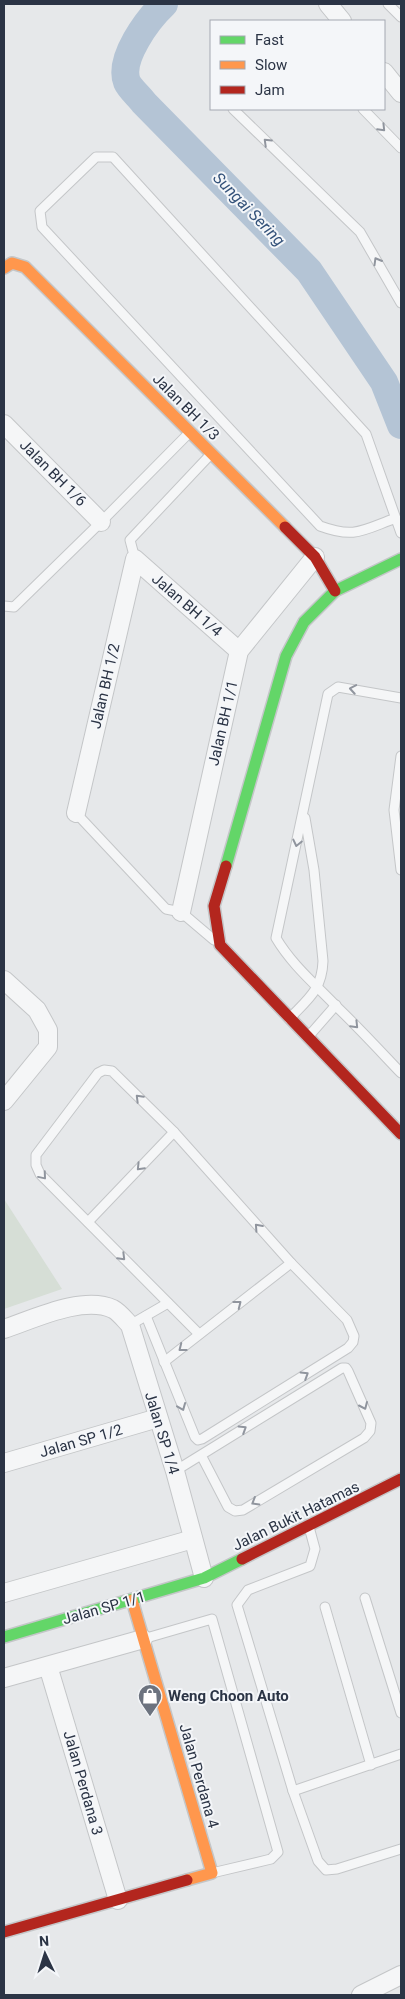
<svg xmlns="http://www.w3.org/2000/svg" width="405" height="1999" viewBox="0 0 405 1999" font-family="Roboto,sans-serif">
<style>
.green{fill:#d6ded6}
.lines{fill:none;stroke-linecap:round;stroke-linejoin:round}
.river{stroke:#b4c4d5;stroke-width:28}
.lane-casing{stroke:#c4c6c8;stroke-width:11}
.street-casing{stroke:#c4c6c8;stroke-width:20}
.fast-casing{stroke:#c4c6c8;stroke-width:14}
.slow-casing{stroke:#c4c6c8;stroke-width:14}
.jam-casing{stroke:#c4c6c8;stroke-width:14}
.lane{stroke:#f5f6f7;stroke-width:9}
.street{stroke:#f5f6f7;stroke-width:18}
.fast{stroke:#63d668;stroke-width:11}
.slow{stroke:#ff974d;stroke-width:11}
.jam{stroke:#b3261e;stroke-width:11}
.oneway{stroke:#90959e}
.labels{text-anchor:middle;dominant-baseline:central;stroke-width:4;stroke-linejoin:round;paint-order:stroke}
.street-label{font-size:15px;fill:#2b3445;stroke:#f4f6f9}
.poi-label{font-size:15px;font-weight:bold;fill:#2b3445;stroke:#f4f6f9;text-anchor:start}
.water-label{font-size:16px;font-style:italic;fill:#34527a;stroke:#f4f6f9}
</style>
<rect width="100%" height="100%" fill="#e6e8ea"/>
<path class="green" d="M 4,1199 L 62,1289 L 4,1309 Z"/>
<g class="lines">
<path class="river" d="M 164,4 C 148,19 118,59 127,82 C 130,89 139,96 144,103 L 309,271 L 384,382 L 401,425"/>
<g class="lane-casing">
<g id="lane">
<path d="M 388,4 L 401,17"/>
<path d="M 233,109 L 360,232 L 401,303"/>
<path d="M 363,109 L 401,148"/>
<path d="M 396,518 C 363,530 355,539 320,526 L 42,227 L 40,211 L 96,157 L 113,157 L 366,434 L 401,533"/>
<path d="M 135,559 L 130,540 L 211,454"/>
<path d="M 4,606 L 14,607 L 101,522 L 190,432"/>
<path d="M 401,698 L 338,687 L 328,694 L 276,938 C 292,965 316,985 337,1007 C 359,1028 380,1051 401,1073"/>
<path d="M 401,756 L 394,810 L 401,870"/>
<path d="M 76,813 L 166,909 L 181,912 L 214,940"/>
<path d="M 289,1019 C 308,999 322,990 323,961 L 314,870 L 305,818"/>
<path d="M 308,1037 L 336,1005"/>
<path d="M 88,1222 L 174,1132"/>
<path d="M 146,1316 L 195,1437 L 198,1440 L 202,1439 L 348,1348 L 353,1342 L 354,1336 L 347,1320 L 291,1263 L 174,1132 L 112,1071 L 104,1070 L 98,1073 L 36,1155 L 36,1165 L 40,1174 L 199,1334"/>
<path d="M 130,1325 L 168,1303"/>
<path d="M 164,1362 L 291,1263"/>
<path d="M 175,1471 L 342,1368 L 346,1368 L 348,1371 L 371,1423 L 370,1431 L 364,1438 L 243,1510 L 235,1511 L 228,1507 L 201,1455"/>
<path d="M 309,1527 L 315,1549 L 310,1566 L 248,1590 L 237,1605 L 293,1791 L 318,1861 L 326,1870 L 337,1869 L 401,1849"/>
<path d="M 365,1598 L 401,1713"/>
<path d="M 325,1607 L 371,1765"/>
<path d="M 143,1639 L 212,1619 L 278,1852 L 271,1859 L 212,1873"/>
<path d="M 293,1791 L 401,1754"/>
</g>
</g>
<g class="street-casing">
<g id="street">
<path d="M 328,4 L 342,21"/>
<path d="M 384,72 L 401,93"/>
<path d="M 4,424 L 101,522"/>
<path d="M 76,813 L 135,559 L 239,651"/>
<path d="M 181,912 L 239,651 L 315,557"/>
<path d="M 4,980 L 37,1010 L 48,1030 L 48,1047 L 4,1101"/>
<path d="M 4,1329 C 34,1319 83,1295 113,1309 C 119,1312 125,1320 130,1325 L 175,1471 L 204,1578"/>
<path d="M 4,1463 L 158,1418"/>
<path d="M 4,1593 L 193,1539"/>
<path d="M 48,1666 L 118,1900"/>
<path d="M 4,1678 L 143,1639"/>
<path d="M 361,1995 L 401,1975"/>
</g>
</g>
<g class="fast-casing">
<g id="fast">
<path d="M 226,866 L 286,656 L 304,622 L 335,591 L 401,559"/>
<path d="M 4,1637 L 204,1578 L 242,1559"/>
</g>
</g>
<g class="slow-casing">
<g id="slow">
<path d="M 4,268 L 12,263 L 25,267 L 285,527"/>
<path d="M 132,1600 L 212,1873 L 187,1880"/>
</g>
</g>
<g class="jam-casing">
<g id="jam">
<path d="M 285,527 L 315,557 L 335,591"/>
<path d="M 226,866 L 214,906 L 220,945 L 401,1134"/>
<path d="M 242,1559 L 401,1479"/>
<path d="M 4,1932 L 187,1880"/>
</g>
</g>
<use href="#lane" class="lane"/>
<use href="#street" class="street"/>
<use href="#fast" class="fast"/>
<use href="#slow" class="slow"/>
<use href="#jam" class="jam"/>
</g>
<defs><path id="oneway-chevron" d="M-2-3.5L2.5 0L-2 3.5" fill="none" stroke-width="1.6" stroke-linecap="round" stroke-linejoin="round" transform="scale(1.25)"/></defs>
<g class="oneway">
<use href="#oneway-chevron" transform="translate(382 128) rotate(46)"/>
<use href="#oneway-chevron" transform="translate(267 142) rotate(-136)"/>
<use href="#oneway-chevron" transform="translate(377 261) rotate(-120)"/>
<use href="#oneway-chevron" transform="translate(353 689) rotate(-170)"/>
<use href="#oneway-chevron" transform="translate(297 843) rotate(103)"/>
<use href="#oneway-chevron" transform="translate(355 1025) rotate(46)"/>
<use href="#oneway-chevron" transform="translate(139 1098) rotate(-135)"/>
<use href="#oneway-chevron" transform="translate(140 1167) rotate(134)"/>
<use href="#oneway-chevron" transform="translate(43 1176) rotate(50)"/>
<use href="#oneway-chevron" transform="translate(258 1227) rotate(-132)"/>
<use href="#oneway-chevron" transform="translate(122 1257) rotate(45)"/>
<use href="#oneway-chevron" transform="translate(238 1304) rotate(-38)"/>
<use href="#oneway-chevron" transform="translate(182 1348) rotate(142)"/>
<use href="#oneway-chevron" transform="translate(305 1375) rotate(-32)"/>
<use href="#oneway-chevron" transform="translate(364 1406) rotate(66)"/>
<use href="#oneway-chevron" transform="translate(182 1407) rotate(68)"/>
<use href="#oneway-chevron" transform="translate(243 1429) rotate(-32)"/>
<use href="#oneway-chevron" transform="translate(255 1502) rotate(149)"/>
</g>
<defs>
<g id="shop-pin" transform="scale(1.25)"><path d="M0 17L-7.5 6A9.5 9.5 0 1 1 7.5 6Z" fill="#6c737f" stroke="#f4f6f9"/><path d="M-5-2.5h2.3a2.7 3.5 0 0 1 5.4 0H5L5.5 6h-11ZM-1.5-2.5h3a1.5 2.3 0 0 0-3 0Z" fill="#fff"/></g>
</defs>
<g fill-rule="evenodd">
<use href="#shop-pin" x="150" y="1696"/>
</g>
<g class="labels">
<g class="street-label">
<text transform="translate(186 407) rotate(45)">Jalan BH 1/3</text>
<text transform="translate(53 473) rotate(45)">Jalan BH 1/6</text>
<text transform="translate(187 605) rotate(41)">Jalan BH 1/4</text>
<text transform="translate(105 686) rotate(-77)">Jalan BH 1/2</text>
<text transform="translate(223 723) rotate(-77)">Jalan BH 1/1</text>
<text transform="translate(162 1433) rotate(73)">Jalan SP 1/4</text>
<text transform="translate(81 1441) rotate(-16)">Jalan SP 1/2</text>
<text transform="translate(296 1516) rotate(-26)">Jalan Bukit Hatamas</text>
<text transform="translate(104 1608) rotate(-16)">Jalan SP 1/1</text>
<text transform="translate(199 1776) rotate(74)">Jalan Perdana 4</text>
<text transform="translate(83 1783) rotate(74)">Jalan Perdana 3</text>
</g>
<g class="poi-label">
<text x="168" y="1696">Weng Choon Auto</text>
</g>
<g class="water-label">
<text transform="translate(249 209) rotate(46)">Sungai Sering</text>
</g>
</g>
<rect width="405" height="1999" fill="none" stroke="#2b3445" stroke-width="10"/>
<rect x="210" y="20" width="175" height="90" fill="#f4f6f9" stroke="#a4a8b1"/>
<rect x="220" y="36" width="25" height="8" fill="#63d668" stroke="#a4a8b1"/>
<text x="255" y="45" font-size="15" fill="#2b3445">Fast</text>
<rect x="220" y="61" width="25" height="8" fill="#ff974d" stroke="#a4a8b1"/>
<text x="255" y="70" font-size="15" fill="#2b3445">Slow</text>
<rect x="220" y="86" width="25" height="8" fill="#b3261e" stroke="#a4a8b1"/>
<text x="255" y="95" font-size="15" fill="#2b3445">Jam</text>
<g transform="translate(45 1954) rotate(356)" stroke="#f4f6f9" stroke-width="4" paint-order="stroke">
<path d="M0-4L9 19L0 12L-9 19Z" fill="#2b3445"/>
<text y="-8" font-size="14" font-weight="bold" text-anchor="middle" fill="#2b3445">N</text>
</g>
</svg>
